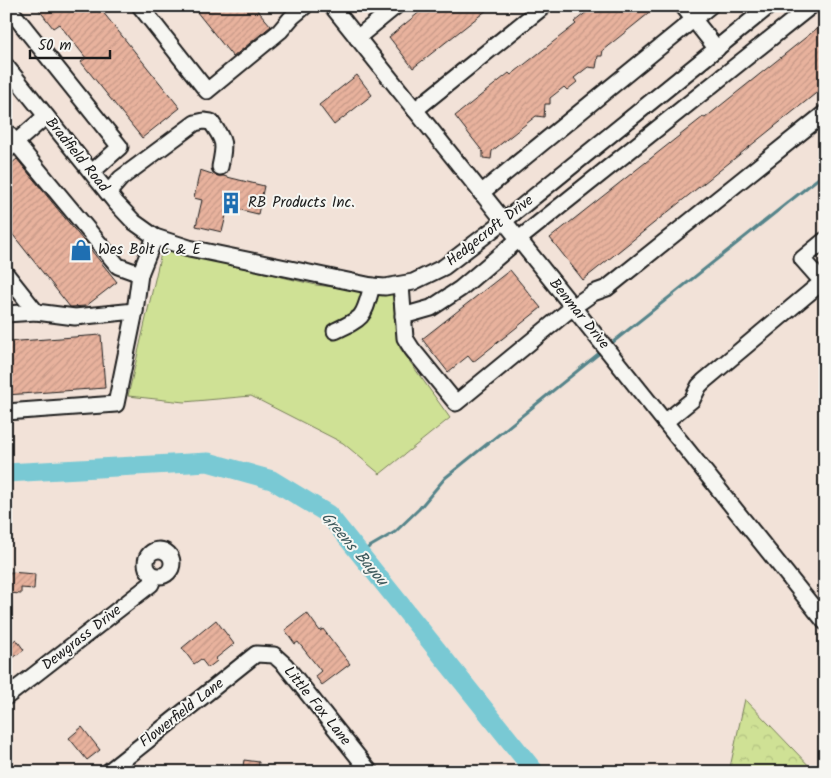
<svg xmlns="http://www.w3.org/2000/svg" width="831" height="778" viewBox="0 0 831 778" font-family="Kalam,sans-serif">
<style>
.forest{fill:url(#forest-crowns);stroke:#767e58}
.green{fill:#cfe195;stroke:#767e58}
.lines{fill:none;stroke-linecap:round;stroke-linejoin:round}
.stream{stroke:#54848a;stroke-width:3}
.river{stroke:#79c9d4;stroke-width:19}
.building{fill:url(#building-hatch);stroke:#1c1c1c}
.minor-casing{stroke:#1c1c1c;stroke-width:19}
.minor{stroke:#f6f6f2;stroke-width:15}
.labels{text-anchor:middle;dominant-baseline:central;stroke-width:4;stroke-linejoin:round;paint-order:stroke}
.street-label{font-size:15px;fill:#1c1c1c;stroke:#f6f6f2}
.poi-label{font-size:15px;fill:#1c1c1c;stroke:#f6f6f2;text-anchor:start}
.water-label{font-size:16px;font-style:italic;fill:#3d595c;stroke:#f6f6f2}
</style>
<defs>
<pattern id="forest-crowns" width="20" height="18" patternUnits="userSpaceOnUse" patternTransform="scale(1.25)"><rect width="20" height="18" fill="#cfe195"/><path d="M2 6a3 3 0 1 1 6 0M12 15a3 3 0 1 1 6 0" fill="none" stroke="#b1c080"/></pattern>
<pattern id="building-hatch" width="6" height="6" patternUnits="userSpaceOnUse" patternTransform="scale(1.25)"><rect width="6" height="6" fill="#e8b29d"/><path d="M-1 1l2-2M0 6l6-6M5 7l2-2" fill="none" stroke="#c69887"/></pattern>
</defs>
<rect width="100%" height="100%" fill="#f2e2d8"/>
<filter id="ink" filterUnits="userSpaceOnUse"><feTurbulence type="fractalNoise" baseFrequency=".02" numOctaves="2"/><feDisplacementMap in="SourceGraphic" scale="10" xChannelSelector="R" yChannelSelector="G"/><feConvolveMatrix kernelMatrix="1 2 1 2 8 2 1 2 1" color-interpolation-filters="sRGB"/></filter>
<g filter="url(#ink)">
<path class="forest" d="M 745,699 L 815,772 L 729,772 Z"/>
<path class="green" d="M 162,249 L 316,285 L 392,294 L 400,348 L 450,418 L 380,474 L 343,443 L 251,396 L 184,402 L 128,396 Z"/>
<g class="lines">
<g class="stream">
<path d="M 608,346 L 825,173"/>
<path d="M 359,553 L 395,532 L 419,509 L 445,478 L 602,351"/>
</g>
<path class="river" d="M 6,473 L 208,462 L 272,480 L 328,514 L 535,772"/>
</g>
<g class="building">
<path d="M 36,6 L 98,6 L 180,108 L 142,138 L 81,62 L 86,58 L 59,24 L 53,28 Z"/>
<path d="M 192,6 L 254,6 L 271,26 L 233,57 Z"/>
<path d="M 427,6 L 492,6 L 413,68 L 389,37 Z"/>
<path d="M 594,6 L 658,6 L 603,50 L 602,56 L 598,56 L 596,68 L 588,67 L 574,78 L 577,82 L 567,90 L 564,87 L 550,98 L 550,104 L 545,104 L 544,117 L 536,116 L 492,151 L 491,159 L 483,158 L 483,152 L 455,116 L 509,73 L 511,75 L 576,24 L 574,22 Z"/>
<path d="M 825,22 L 825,86 L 583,280 L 550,238 L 703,117 L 705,118 Z"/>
<path d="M 357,75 L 372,95 L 334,125 L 319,105 Z"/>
<path d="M 17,159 L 117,282 L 86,306 L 70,307 L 6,226 L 6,168 Z"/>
<path d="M 200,170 L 218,176 L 223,176 L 264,186 L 258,214 L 228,207 L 222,232 L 196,226 L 202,200 L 194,198 Z"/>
<path d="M 510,270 L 541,308 L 473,362 L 468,356 L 448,372 L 422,339 Z"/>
<path d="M 101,335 L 105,388 L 6,395 L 6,342 Z"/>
<path d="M 10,572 L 35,574 L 34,589 L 21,588 L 21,594 L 8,593 Z"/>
<path d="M 307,613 L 320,631 L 323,629 L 350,664 L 322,685 L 315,676 L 321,671 L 298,642 L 295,644 L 285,630 Z"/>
<path d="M 216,620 L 234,644 L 215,659 L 217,661 L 208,668 L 201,659 L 194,664 L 182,648 Z"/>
<path d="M 16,639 L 24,650 L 6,663 L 6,647 Z"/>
<path d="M 82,727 L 100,750 L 87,760 L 69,738 Z"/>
<path d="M 244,760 L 259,762 L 258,772 L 242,772 Z"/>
</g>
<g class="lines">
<g class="minor-casing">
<g id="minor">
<path d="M 7,6 L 120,147 L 92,172"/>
<path d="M 140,6 L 207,91 L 280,31 L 292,17 L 305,6"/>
<path d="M 332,6 L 825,622"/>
<path d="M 683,6 L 717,49"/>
<path d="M 357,38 L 396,6"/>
<path d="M 6,66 L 116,203 L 134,222 L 155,237 L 189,248 L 372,286 L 385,287 L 413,282 L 444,267 L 504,221 L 769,6"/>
<path d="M 415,110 L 544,6"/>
<path d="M 6,131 L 118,266 L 140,274"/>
<path d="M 6,151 L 46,116"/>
<path d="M 108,193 L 121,178 L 195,123 L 204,121 L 211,122 C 225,141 225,144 220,167"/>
<path d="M 481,193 L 710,6"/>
<path d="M 825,240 L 802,259 L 825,285"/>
<path d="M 6,274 L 36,312 L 75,317 L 135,311"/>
<path d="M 401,285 L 405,338 L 412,349 L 456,403 L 573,307 L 593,293 L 607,288 L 825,113"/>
<path d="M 6,314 L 36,312"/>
<path d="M 403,316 L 431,308 L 460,289 L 519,239 L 811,6"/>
<path d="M 335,331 C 365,317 363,318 372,286"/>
<path d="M 6,412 L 116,404 L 135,311 L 140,274 L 155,237"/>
<path d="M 665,422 L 692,400 L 699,386 L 704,381 L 822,282"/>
<circle cx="159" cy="563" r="13"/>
<path d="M 6,697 L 151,584 L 154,576"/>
<path d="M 108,772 L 256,654 L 274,655 L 285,665 L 370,772"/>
</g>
</g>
<use href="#minor" class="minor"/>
</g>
</g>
<defs>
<g id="building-bare" transform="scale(1.725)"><path d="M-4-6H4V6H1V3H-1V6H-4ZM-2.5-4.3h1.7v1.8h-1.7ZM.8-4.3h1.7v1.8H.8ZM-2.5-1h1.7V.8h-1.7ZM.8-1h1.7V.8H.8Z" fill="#1f6fb2" stroke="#f6f6f2" stroke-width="2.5" paint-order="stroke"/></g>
<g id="shop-bare" transform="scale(1.725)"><path d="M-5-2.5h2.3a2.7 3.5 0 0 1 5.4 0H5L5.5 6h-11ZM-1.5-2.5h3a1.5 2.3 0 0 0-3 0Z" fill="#1f6fb2" stroke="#f6f6f2" stroke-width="2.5" paint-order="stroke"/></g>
</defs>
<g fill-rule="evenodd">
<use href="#building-bare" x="231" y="203"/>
<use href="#shop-bare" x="81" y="250"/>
</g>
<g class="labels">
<g class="street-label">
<text transform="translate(77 155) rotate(51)">Bradfield Road</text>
<text transform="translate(490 231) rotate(-38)">Hedgecroft Drive</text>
<text transform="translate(579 314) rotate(51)">Benmar Drive</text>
<text transform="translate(82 638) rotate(-38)">Dewgrass Drive</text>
<text transform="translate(317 706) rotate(51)">Little Fox Lane</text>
<text transform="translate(182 713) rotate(-38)">Flowerfield Lane</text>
</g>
<g class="poi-label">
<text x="248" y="203">RB Products Inc.</text>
<text x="98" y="250">Wes Bolt C &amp; E</text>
</g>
<g class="water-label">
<text transform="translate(354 549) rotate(49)">Greens Bayou</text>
</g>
</g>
<rect width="831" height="778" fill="none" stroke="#f6f6f2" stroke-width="25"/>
<rect x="12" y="12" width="806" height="753" fill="none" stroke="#1c1c1c" stroke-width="2" filter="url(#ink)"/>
<path d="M30 50v8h80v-8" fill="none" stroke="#1c1c1c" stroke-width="2.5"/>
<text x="38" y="50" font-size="15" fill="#1c1c1c" stroke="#f6f6f2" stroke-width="4" paint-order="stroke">50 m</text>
</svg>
